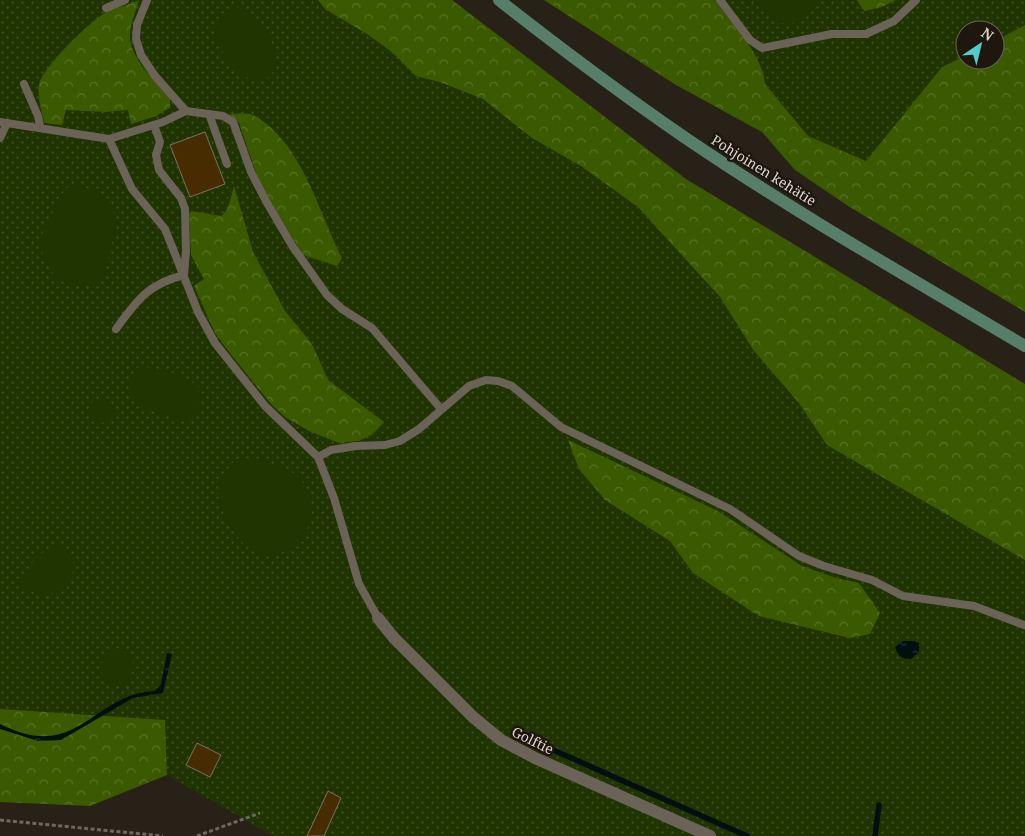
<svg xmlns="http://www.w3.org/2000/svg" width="1025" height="836" viewBox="0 0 1025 836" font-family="'Noto Serif',serif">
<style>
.grass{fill:url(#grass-dots)}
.forest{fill:url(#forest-crowns)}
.garden{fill:#1f3400}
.water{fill:url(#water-ripples)}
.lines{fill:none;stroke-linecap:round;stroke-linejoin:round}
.stream{stroke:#020f10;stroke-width:5.5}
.building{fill:#462c00;stroke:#7a7165}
.path{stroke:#6e685f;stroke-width:3;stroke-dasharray:4 2.5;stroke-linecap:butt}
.lane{stroke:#6b6357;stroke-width:8}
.street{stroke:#6b6357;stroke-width:12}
.secondary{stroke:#567e68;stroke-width:12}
.labels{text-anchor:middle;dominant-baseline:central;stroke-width:5;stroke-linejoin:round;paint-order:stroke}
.street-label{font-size:14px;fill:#dad5ce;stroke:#1e170e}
</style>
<defs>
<pattern id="grass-dots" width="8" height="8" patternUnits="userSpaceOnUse" patternTransform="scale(1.25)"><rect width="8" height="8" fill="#1f3400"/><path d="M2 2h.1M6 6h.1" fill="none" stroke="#3f5024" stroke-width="1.8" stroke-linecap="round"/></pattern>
<pattern id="forest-crowns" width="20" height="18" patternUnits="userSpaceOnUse" patternTransform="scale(1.25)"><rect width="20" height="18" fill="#3b5a00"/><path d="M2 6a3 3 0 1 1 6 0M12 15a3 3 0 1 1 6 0" fill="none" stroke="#577124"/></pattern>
<pattern id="water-ripples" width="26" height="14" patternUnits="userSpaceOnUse" patternTransform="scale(1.25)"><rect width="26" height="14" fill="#020f10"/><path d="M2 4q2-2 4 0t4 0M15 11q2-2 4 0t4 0" fill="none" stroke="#263132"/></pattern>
</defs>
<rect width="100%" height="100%" fill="#282117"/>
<g class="grass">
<path d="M 0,0 L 393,0 L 1025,507 L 1025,836 L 273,836 L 167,775 L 165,720 L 0,729 Z"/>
<path d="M 659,0 L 1025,0 L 1025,25 L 995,41 L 995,30 L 965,30 L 965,56 L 942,67 L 866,161 L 808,136 L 765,84 Z"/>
</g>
<g class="forest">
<path d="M 139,0 C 136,12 129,26 130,39 C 133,62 156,81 170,98 L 170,108 L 156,116 L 131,124 L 128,110 L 105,112 L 66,110 L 62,125 L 44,123 C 42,111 37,97 39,85 C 42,67 94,17 110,10 C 120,6 130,5 139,0 Z"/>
<path d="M 318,0 L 452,0 L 686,179 L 1025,384 L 1025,560 L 827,445 L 799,403 L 754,351 L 720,297 L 638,207 L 581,166 L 532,138 L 483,99 L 440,82 L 416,76 L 392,52 L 367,34 L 325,9 Z"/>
<path d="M 544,0 L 715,0 C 732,26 762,52 765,84 L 808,136 L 866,161 L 942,67 L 965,56 L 965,60 L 995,60 L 995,41 L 1025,25 L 1025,312 L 848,206 L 795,170 L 762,132 L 676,85 Z"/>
<path d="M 857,0 L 896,0 L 882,7 L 864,11 Z"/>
<path d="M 229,114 C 236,114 249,112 255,116 C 302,143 319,213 342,258 L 337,266 L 303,255 L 267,196 L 256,173 L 239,123 Z"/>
<path d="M 234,186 L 253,252 L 285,311 L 312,344 L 328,380 L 384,422 L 373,434 L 359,441 L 339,443 L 309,431 L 285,417 L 271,404 L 225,347 L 214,331 L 194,286 L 204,279 L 191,255 L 189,214 L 191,211 L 222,216 L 228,208 Z"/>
<path d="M 568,440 L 718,511 L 802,566 L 836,578 L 859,583 L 880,613 L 870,634 L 850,638 L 759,616 L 693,573 L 670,541 L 605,500 L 579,469 Z"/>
<path d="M 0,709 L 165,720 L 167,775 L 90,806 L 0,802 Z"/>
</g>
<g class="garden">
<path d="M 756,0 L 815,0 C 808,34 766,29 756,0 Z"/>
<path d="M 235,7 C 258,8 288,56 270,76 C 246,101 184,22 235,7 Z"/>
<path d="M 70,185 L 82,186 L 98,193 L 111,205 L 117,225 L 104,274 L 93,284 L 72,286 L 55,278 L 39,246 L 43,232 L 61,195 Z"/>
<path d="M 144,367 C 165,370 188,375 202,391 C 201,406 198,413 184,421 C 156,409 111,411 136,368 Z"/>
<path d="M 101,399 L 111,406 L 116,414 C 109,422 102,425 92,421 L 89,411 L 92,402 Z"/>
<path d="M 252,458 C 267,463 287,466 298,477 C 344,522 263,605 224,514 C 213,488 217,481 235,460 Z"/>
<path d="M 57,545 L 73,557 L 73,572 L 66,589 C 50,595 36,597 21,586 C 27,566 38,551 57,545 Z"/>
<path d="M 114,647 C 137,656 137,665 126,685 L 113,685 L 102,679 L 102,663 L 106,650 Z"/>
</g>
<g class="water">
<path d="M 903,641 L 913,641 L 919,643 L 919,652 L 911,659 C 901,659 898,656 895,647 Z"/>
<path d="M 167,653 L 172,654 L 163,693 L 133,698 L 61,740 L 38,741 L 0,729 L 0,724 C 79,764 92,693 155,691 L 161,684 Z"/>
</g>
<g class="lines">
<g class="stream">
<path d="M 524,737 L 747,836"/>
<path d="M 875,836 L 879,805"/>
</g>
</g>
<g class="building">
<path d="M 205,132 L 225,184 L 190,197 L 170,145 Z"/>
<path d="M 197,743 L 221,755 L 210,777 L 186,765 Z"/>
<path d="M 328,791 L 341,798 L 324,836 L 307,836 Z"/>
</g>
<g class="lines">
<g class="path">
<path d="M 0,820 L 163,836"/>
<path d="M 197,836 L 260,813"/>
</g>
<g class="lane">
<path d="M 147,0 L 137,25 L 136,39 L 141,55 L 155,76 L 186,111 L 223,116 L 233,122 L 251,172 L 267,203 L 293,247 L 327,295 L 342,309 L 372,328 L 441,409"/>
<path d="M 720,0 L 750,40 L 762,48 L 832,34 L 866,34 L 894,21 L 916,0"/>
<path d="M 106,8 L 125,0"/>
<path d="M 24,84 L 38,116 L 40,127"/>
<path d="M 209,114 L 227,164"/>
<path d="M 0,122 L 109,139 L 132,189 L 165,229 L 198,312 L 215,343 L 265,406 L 318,457 L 334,498 L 359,584 L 378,618"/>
<path d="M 0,138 L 7,123"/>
<path d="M 109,139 L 163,122 L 186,111"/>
<path d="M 116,329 C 137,300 148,284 184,275 L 186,251 L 185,209 L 181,198 L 159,170 L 156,155 L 160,142 L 154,125"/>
<path d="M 318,457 L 331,450 L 356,446 L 385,445 L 400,441 L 419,429 L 469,386 L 486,380 L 498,381 L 512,386 L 561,427 L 730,509 L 799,556 L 824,566 L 872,580 L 903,596 L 974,606 L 1024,625"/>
</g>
<path class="street" d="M 378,618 L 394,638 L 473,717 L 501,740 L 535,758 L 710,836"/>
<path class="secondary" d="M 499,0 C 560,48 623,95 687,139 C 796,213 912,279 1025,346"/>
</g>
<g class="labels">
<g class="street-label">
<text transform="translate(764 170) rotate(32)">Pohjoinen kehätie</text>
<text transform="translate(533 740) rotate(26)">Golftie</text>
</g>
</g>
<g transform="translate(980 45) rotate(35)"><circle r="24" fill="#1e170e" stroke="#69635b"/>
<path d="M0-4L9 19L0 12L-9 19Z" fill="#52cdce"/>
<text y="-8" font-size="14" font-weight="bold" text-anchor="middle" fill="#dad5ce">N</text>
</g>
</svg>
